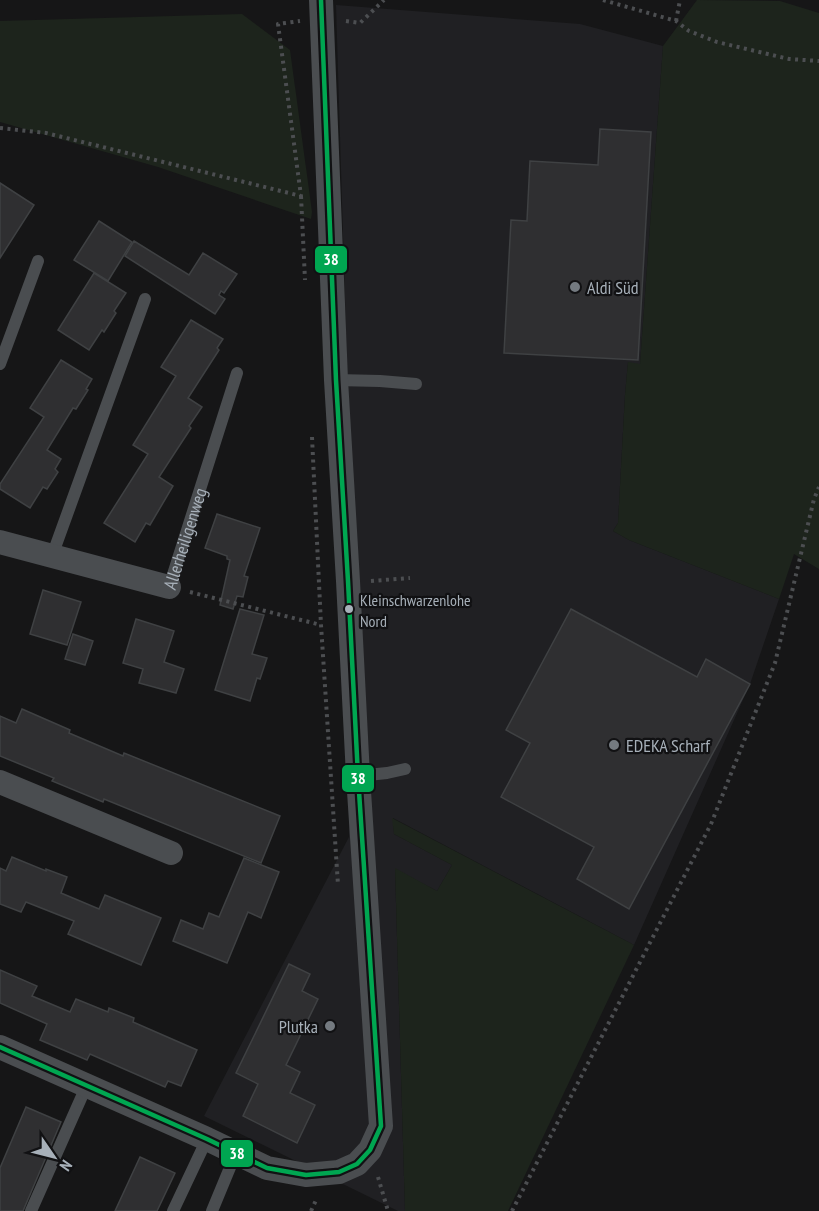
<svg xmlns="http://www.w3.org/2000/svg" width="819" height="1211" viewBox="0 0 819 1211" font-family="'PT Sans Narrow',sans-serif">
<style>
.built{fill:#202023}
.green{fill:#1d241c}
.building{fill:#2f2f31;stroke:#3f4143;stroke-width:1.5}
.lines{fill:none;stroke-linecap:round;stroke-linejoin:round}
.path{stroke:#4c4e51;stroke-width:4;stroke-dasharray:3 4.5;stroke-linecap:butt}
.service{stroke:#4a4d50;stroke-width:12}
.minor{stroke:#4a4d50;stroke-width:24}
.bus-1-casing{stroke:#111113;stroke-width:9}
.bus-1{stroke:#00a651;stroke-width:4.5}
.poi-dot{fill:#747a80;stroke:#111113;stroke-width:2}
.bus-dot{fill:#a7b0b9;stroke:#111113;stroke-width:2}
.labels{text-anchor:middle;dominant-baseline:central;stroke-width:4.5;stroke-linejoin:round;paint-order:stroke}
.bus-label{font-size:16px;fill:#a7b0b9;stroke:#111113;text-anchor:start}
.poi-label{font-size:18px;fill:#a7b0b9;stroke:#111113;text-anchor:start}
.street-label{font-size:18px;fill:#a7b0b9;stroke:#111113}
.line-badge{stroke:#111113;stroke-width:2}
.badge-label{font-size:16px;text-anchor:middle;font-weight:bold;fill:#fff}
</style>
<rect width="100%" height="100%" fill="#161617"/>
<path class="built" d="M 336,5 L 580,24 L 663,46 L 640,365 L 628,363 L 625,395 L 618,523 L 613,531 L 629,540 L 779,599 L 750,684 L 634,945 L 393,818 L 394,834 L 452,865 L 437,891 L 395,869 L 405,1211 L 398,1211 L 204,1116 L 349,837 L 347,365 Z"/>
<g class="green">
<path d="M 697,0 L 780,1 L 819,13 L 819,569 L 794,554 L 779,599 L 629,540 L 613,531 L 618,523 L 625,395 L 628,362 L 640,364 L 663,46 Z"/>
<path d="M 242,14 L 290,50 L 312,212 L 311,219 L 158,167 L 0,122 L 0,21 Z"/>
<path d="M 392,818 L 634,945 L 508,1211 L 405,1211 L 395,868 L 437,891 L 452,865 L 394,834 Z"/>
</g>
<g class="building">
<path d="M 600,129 L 651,132 L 638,360 L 504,353 L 511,220 L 527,221 L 530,161 L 598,165 Z"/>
<path d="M 0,183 L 34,205 L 0,258 Z"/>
<path d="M 99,221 L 132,242 L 108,281 L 74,260 Z"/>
<path d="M 134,241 L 189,275 L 203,253 L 237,274 L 224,293 L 221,291 L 219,295 L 225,299 L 215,314 L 125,256 Z"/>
<path d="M 94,273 L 126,293 L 114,311 L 116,313 L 104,332 L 102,330 L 89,350 L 58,330 Z"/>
<path d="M 191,320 L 223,339 L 217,348 L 219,350 L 188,398 L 202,407 L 189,426 L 191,428 L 159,477 L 173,486 L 150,525 L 146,523 L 135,542 L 104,523 L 148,454 L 133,445 L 176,376 L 161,367 Z"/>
<path d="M 61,360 L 92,379 L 86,389 L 88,390 L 76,409 L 73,408 L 47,450 L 61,459 L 55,469 L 58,472 L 47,489 L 43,487 L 30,508 L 0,489 L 0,484 L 44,417 L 30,408 Z"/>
<path d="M 217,514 L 260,528 L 244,576 L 248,577 L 243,597 L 237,596 L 233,609 L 220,605 L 230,560 L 227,559 L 227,556 L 205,548 Z"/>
<path d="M 43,590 L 81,602 L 67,645 L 30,634 Z"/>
<path d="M 240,609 L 264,615 L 252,654 L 267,658 L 260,679 L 257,678 L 250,701 L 215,690 Z"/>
<path d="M 571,609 L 697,677 L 706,659 L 750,684 L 629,909 L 577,879 L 594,847 L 501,797 L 530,743 L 506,730 Z"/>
<path d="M 136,619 L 174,631 L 164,662 L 184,669 L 176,693 L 139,683 L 143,669 L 123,663 Z"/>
<path d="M 73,634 L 93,641 L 85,665 L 65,659 Z"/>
<path d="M 22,709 L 70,730 L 69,733 L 123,756 L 124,753 L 280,816 L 261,863 L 104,799 L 103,802 L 52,781 L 54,778 L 0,756 L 0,716 L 16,723 Z"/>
<path d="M 12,857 L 46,871 L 46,869 L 67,877 L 61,893 L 99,909 L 105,895 L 161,918 L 141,965 L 68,934 L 74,921 L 26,902 L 21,912 L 0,904 L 0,868 L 6,871 Z"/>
<path d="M 244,858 L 279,872 L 261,918 L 248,912 L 227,963 L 173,941 L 181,920 L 203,929 L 209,913 L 219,917 Z"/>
<path d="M 289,964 L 310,974 L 302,991 L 318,999 L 286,1065 L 300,1072 L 290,1093 L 315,1105 L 297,1143 L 243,1116 L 258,1084 L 236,1073 Z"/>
<path d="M 0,970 L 37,986 L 32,996 L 70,1012 L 76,999 L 108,1012 L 109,1008 L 134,1018 L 133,1022 L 197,1050 L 181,1086 L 168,1081 L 165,1087 L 90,1054 L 87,1060 L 40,1040 L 47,1024 L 0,1003 Z"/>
<path d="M 26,1107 L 61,1122 L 23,1211 L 0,1211 L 0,1168 Z"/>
<path d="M 140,1157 L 175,1173 L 157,1211 L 115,1211 Z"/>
</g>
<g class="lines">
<g class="path">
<path d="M 603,0 L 676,21 L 689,31 L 717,42 L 789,59 L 819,61"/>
<path d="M 346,21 L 360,23 L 384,0"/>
<path d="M 676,21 L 680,0"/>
<path d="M 0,128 L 46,133 L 301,196 L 278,24 L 300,21"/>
<path d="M 301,196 L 305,280"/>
<path d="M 312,437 L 321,625 L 338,885"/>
<path d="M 371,581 L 410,578"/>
<path d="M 190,592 L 321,625"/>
<path d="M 378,1177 L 388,1211"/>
<path d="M 311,1211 L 317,1198"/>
<path d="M 512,1211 L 711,824 L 775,663 L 814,499 L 819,487"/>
</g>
<g class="service">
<path d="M 0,364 L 38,261"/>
<path d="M 336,380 L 380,381 L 416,384"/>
<path d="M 52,556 L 145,299"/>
<path id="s1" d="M 169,587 L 237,373"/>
<path d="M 358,776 L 387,773 L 405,769"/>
<path d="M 31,1211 L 86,1087"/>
<path d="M 173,1211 L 207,1139"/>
<path d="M 212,1211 L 236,1153"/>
</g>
<g class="minor">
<path d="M 0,542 L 169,587"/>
<path d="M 0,782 L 171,853"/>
<path d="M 0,1047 L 207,1139 L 267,1168 L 306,1175 L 339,1172 L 357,1164 L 370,1150 L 381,1126 L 358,776 L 348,581 L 336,380 L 321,0"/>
</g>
<g class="bus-1-casing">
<path id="bus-1" d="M 0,1047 L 207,1139 L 267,1168 L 306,1175 L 339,1172 L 357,1164 L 370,1150 L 381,1126 L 358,776 L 348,581 L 336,380 L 321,0"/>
</g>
<use href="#bus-1" class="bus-1"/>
</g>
<g class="poi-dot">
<circle cx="575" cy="287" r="6"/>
<circle cx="614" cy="745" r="6"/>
<circle cx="330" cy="1026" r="6"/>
</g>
<circle class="bus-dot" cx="349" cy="609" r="5"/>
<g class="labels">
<g class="bus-label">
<text x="360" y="600">Kleinschwarzenlohe<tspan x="360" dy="21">Nord</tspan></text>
</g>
<g class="poi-label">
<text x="587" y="287">Aldi Süd</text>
<text x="626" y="745">EDEKA Scharf</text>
<text x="318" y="1026" text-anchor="end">Plutka</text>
</g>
<g class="street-label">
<text stroke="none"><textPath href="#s1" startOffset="51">Allerheiligenweg</textPath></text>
</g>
</g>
<g class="line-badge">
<rect x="314" y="245" width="34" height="29" rx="6" fill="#00a651"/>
<rect x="341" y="764" width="34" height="29" rx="6" fill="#00a651"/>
<rect x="220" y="1139" width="34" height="29" rx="6" fill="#00a651"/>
</g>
<g class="badge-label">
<text x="331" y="265">38</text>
<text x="358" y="784">38</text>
<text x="237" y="1159">38</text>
</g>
<g transform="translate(54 1157) rotate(125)" stroke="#111113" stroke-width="4.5" paint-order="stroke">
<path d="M0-4.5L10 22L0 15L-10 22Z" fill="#a7b0b9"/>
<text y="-9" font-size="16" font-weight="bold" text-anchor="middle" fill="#a7b0b9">N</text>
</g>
</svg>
